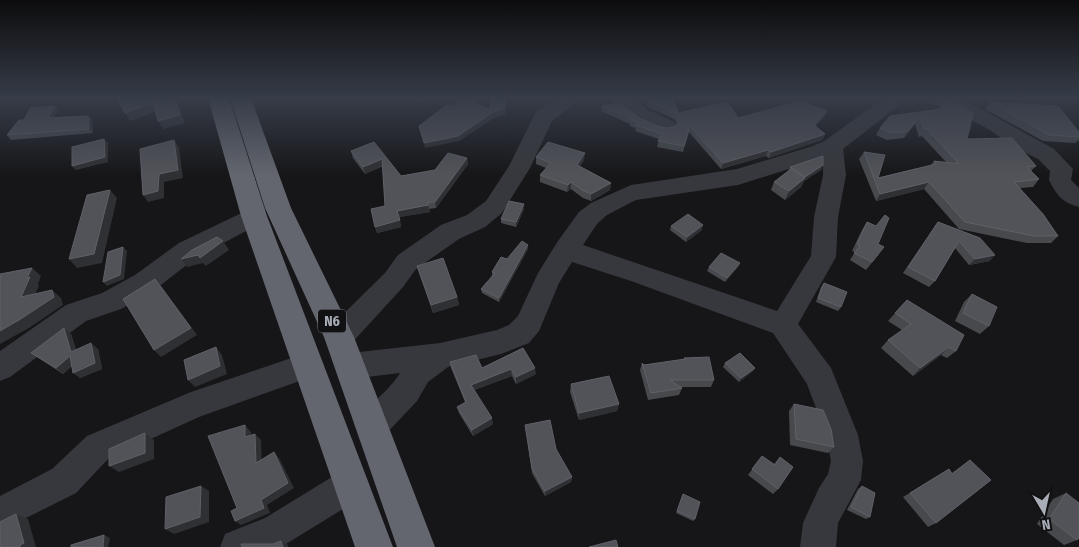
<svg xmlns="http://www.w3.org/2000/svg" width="1079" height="547" viewBox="0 0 1079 547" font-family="'Fira Sans Condensed',sans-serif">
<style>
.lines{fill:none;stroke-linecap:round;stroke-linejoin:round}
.minor{fill:#37383d;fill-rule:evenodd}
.highway{fill:#63666e;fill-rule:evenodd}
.wall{fill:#47494d}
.shaded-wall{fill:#2f3033}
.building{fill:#525359;stroke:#5f6168}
.labels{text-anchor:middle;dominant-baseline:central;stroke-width:4.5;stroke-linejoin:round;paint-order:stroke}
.shield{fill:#111113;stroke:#7b7e86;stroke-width:1}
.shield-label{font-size:14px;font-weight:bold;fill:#a8adb8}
</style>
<rect width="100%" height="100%" fill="#161618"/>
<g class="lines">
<g class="minor">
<path d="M 557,98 L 581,98 L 552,121 L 530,168 L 502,213 L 485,227 L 459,239 L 416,269 L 403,287 L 349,346 L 339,349 L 329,346 L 325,337 L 329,328 L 385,273 L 398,255 L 441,225 L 467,215 L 486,201 L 509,166 L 536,112 Z"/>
<path d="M 611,98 L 634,98 L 648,110 L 673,121 L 677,126 L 673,131 C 654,136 622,114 611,98 Z"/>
<path d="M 884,98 L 908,98 L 843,149 L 846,175 L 838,217 L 836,257 L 798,324 L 831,368 L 858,435 L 863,461 L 861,480 L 838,523 L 836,547 L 800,547 L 803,523 L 819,488 L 828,474 L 831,461 L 826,435 L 807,384 L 773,333 L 631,281 L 572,262 L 559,283 L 539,331 L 529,343 L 501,354 L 448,367 L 428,382 L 417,401 L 383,437 L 372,441 L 361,437 L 356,426 C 366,405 388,393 400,373 L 350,379 L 340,375 L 335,366 L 340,357 L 350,353 L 440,343 L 497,330 L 509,325 L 518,316 L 538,273 L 558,241 L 579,212 L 591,203 L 631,185 L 737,169 L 810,147 L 823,142 ZM 823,158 L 823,175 L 814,217 L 811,256 L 777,311 L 583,245 L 597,224 L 607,215 L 636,200 L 738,185 Z"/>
<path d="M 923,98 L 957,98 L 968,102 L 1054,149 L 1073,169 L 1071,180 L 1079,188 L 1079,207 C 1063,203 1056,195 1049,180 L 1050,171 L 1038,159 L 1012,146 L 990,130 L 954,110 L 926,102 Z"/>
<path d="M 254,207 L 263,210 L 266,216 L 263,222 L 197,257 L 153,291 L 121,309 L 86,321 L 10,377 L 0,381 L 0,351 L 66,305 L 102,293 L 135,275 L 179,243 Z"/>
<path d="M 309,352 L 319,356 L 324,365 L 319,374 L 199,417 L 109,458 L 76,493 L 0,531 L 0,496 L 52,469 L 87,436 L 191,392 Z"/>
<path d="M 352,467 L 364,472 L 369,484 L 364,496 L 286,544 L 280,547 L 220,547 L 225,534 L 265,518 L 340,472 Z"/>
</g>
<g class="highway">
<path d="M 208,98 L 229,98 L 267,216 L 393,547 L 355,547 L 241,216 Z"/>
<path d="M 230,98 L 251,98 L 291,208 L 354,337 L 435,547 L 397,547 L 324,337 L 265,208 Z"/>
</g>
</g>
<g class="wall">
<path d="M 408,98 L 426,98 L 425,101 Z"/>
<path d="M 647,100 L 679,113 L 738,118 L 827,111 L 824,117 L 815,127 L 825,134 L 822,140 L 769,158 L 766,156 L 721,169 L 689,132 L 683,152 L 657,147 L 659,139 L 635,131 L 636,128 L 630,126 L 630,124 L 601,111 L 602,106 L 639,118 L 657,126 L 667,128 L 676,126 L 677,124 L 674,119 L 646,106 Z"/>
<path d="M 944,100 L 967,139 L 1036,166 L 1031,171 L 1039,179 L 1033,187 L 1020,188 L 1058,236 L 1051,243 L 1027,243 L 959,229 L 924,189 L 876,201 L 859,159 L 864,152 L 878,178 L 931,165 L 934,161 L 946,162 L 922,136 L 919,137 L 915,124 L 904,138 L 887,140 L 876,135 L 880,128 L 938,110 Z"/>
<path d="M 990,102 L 1079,132 L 1079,140 L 1075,143 L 1043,141 L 985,109 Z"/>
<path d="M 58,110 L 54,117 L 88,116 L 92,120 L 93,133 L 11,140 L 7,135 L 24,120 Z"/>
<path d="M 374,142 L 401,176 L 435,170 L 467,158 L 468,164 L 436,208 L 429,209 L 430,212 L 399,217 L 401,227 L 377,233 L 375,227 L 385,206 L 383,166 L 365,174 L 353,158 L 351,151 Z"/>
<path d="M 536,157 L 584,160 L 580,166 L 611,183 L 610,190 L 591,201 L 583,198 L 571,189 L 567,192 L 540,182 L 540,175 L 546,168 L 536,164 Z"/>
<path d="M 823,165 L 821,170 L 804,181 L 801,187 L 785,200 L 771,190 L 774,182 L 788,171 L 790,167 Z"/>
<path d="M 524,209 L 516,227 L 501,223 L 501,219 Z"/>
<path d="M 867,222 L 876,226 L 878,255 L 866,270 L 850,260 L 855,252 L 852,251 L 862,230 Z"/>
<path d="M 938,222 L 990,261 L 969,265 L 955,248 L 935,281 L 929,287 L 903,273 Z"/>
<path d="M 671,226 L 702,230 L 686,242 L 670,230 Z"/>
<path d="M 528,249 L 499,302 L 482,293 L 481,289 L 492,276 L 492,272 L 507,259 Z"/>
<path d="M 740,263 L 738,267 L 725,282 L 707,271 L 709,267 Z"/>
<path d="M 417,266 L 457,297 L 459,305 L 433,313 Z"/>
<path d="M 824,283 L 841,307 L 838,311 L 816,302 L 821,287 Z"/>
<path d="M 972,294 L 989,326 L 980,334 L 955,321 L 964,302 Z"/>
<path d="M 907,300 L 956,351 L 947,358 L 941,355 L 913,376 L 881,348 L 888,340 L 902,330 L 888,321 Z"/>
<path d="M 71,334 L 76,350 L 98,349 L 102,369 L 80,378 L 72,366 L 63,374 L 31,353 Z"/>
<path d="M 523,348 L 536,374 L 516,384 L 512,376 L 474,390 L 493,424 L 473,436 L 459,413 L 457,407 L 465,402 L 451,368 L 450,362 L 482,368 Z"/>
<path d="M 684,358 L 714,380 L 711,387 L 681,387 L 682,388 L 679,395 L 648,400 L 640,370 L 642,363 L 644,365 L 684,360 Z"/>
<path d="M 725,363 L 755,368 L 753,371 L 739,382 L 723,367 Z"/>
<path d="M 571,384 L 619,404 L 617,411 L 579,420 L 570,392 Z"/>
<path d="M 794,404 L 834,447 L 828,453 L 790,445 L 789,411 Z"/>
<path d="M 525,425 L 556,449 L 572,477 L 571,482 L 545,496 L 532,473 Z"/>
<path d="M 762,456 L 774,464 L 780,457 L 778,489 L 773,494 L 748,475 Z"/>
<path d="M 970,460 L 936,523 L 928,527 L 903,497 L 949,469 L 952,473 Z"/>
<path d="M 862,486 L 870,517 L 866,519 L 847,510 L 858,489 Z"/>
<path d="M 1066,493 L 1077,540 L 1064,545 L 1037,524 L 1053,499 Z"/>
<path d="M 683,494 L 695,519 L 693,521 L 676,513 Z"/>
</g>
<g class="shaded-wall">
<path d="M 175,98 L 176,98 L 185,123 L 163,129 L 158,121 Z"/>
<path d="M 153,103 L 158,111 L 130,121 L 125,113 Z"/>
<path d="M 55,106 L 58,110 L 52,122 L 48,118 Z"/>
<path d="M 505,108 L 506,114 L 494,118 L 459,141 L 425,148 L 424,143 L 493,112 Z"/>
<path d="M 827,111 L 824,117 L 811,131 L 814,125 Z"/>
<path d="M 88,116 L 92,120 L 93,133 L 89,129 Z"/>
<path d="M 920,117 L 915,124 L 904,138 L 908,131 Z"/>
<path d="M 825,134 L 822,140 L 769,158 L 771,152 Z"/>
<path d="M 104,139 L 108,143 L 108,162 L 76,170 L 72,166 Z"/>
<path d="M 174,140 L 179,148 L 183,178 L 164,182 L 164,198 L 148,202 L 143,195 L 159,174 Z"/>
<path d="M 768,150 L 766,156 L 721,169 L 723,163 Z"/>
<path d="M 585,153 L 584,160 L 577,171 L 577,165 Z"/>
<path d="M 467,158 L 468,164 L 436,208 L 435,202 Z"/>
<path d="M 382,159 L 384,165 L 365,174 L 363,167 Z"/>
<path d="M 823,165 L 821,170 L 804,181 L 801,187 L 785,200 L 789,191 L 805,177 Z"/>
<path d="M 571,182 L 571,189 L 567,192 L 568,185 Z"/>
<path d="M 929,182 L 924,189 L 876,201 L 880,194 Z"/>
<path d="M 611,183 L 610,190 L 591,201 L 591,194 Z"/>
<path d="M 110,190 L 117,198 L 102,263 L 77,268 L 69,259 Z"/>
<path d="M 524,204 L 524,209 L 516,227 L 516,222 Z"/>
<path d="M 428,205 L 430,212 L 399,217 L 397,211 Z"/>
<path d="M 400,220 L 401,227 L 377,233 L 375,227 Z"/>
<path d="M 703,225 L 702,230 L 686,242 L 687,237 Z"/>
<path d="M 223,241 L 229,250 L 206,266 L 203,263 L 187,267 L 181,259 Z"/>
<path d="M 528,245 L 528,249 L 499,302 L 499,298 Z"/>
<path d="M 123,247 L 127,251 L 124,279 L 107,286 L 103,282 Z"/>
<path d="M 995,255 L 990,261 L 969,265 L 975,259 Z"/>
<path d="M 740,263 L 738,267 L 725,282 L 727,278 Z"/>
<path d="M 32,268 L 41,276 L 38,284 L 39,286 L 30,305 L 21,297 L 27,278 Z"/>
<path d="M 155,279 L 162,287 L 197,335 L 161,357 L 154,350 Z"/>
<path d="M 52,290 L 61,298 L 63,305 L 29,328 L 0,344 L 0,331 Z"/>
<path d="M 457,297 L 459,305 L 433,313 L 431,305 Z"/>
<path d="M 64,328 L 71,334 L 78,358 L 71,352 Z"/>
<path d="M 91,343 L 98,349 L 102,369 L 80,378 L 73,373 Z"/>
<path d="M 216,347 L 222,355 L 227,374 L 195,387 L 188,380 Z"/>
<path d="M 949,347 L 941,355 L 913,376 L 920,368 Z"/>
<path d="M 70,356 L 77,361 L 63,374 L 56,368 Z"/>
<path d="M 535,368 L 536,374 L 516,384 L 516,377 Z"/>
<path d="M 755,368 L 753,371 L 739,382 L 741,378 Z"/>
<path d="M 511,369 L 512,376 L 472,391 L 471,385 Z"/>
<path d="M 619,404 L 617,411 L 579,420 L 579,413 Z"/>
<path d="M 492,418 L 493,424 L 473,436 L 472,430 Z"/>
<path d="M 245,425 L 251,432 L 251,443 L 245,437 Z"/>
<path d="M 145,433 L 154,440 L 154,459 L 119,472 L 109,466 Z"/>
<path d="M 255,434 L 261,440 L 262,468 L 256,463 Z"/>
<path d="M 274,452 L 279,458 L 294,488 L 267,505 L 270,513 L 241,525 L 235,521 L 261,500 Z"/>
<path d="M 572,477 L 571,482 L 545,496 L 545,491 Z"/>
<path d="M 201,486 L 209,491 L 209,522 L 174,534 L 165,529 Z"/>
<path d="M 16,514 L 28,519 L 36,547 L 20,547 Z"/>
<path d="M 104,535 L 110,538 L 108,547 L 103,547 Z"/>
<path d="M 281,541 L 288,545 L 288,547 L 283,547 Z"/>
</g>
<g class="building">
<path d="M 117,98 L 175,98 L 180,115 L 158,121 L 153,103 L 125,113 Z"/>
<path d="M 463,98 L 468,98 L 490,110 L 490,98 L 505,98 L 505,108 L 493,112 L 458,136 L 424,143 L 419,126 L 447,105 L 451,106 Z"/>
<path d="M 656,98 L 671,98 L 679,113 L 725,102 L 728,103 L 738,118 L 801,101 L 827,111 L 814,125 L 825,134 L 771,152 L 768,150 L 723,163 L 690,126 L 684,146 L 658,141 L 662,134 L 636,125 L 638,123 L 631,120 L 632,118 L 602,106 L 619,103 L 639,118 L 657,126 L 667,128 L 676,126 L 680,119 L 675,113 L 647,100 Z"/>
<path d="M 944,100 L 958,104 L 973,113 L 967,139 L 1012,138 L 1036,166 L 1027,167 L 1039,179 L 1014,182 L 1043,214 L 1058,236 L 1034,236 L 965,222 L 929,182 L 880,194 L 864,152 L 885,155 L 878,178 L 936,164 L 934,161 L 959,164 L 927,129 L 924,129 L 920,117 L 908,131 L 892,133 L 880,128 L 890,116 L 941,109 Z"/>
<path d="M 990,102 L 1058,106 L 1079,132 L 1079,137 L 1049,135 Z"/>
<path d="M 55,106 L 48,118 L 88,116 L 89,129 L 7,135 L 19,120 L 24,120 L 30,108 Z"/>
<path d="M 104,139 L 105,157 L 72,166 L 72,147 Z"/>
<path d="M 174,140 L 178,170 L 159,174 L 158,191 L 143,195 L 140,149 Z"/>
<path d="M 374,142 L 401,176 L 435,170 L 448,153 L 467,158 L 435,202 L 428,202 L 428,205 L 397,211 L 400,220 L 375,227 L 371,209 L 385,206 L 382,159 L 363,167 L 351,151 Z"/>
<path d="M 548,142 L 585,153 L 577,165 L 611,183 L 591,194 L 584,191 L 571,182 L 568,185 L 540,175 L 551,163 L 536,157 Z"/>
<path d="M 823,156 L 823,165 L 805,177 L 790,167 Z"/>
<path d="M 791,169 L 805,178 L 789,191 L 774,182 Z"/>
<path d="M 110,190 L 94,254 L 69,259 L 87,195 Z"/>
<path d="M 509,201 L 524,204 L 516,222 L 501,219 Z"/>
<path d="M 688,214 L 703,225 L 687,237 L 671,226 Z"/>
<path d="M 885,215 L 889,218 L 878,244 L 884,247 L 872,262 L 854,253 L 860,246 L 857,244 L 867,222 L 876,226 Z"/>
<path d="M 938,222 L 980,238 L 995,255 L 975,259 L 959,241 L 935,281 L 908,267 Z"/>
<path d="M 217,237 L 223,241 L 200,258 L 198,255 L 181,259 L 192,250 Z"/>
<path d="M 522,241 L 528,245 L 499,298 L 481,289 L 495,273 L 492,272 L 501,257 L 507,259 Z"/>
<path d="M 123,247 L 120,275 L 103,282 L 108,252 Z"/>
<path d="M 721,253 L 740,263 L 727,278 L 709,267 Z"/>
<path d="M 443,258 L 457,297 L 431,305 L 417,266 Z"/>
<path d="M 32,268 L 27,278 L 30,277 L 21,297 L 52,290 L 54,297 L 19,320 L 0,331 L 0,274 Z"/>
<path d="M 155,279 L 191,328 L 154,350 L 123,299 Z"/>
<path d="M 824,283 L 847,292 L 841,307 L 818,298 Z"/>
<path d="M 972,294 L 997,307 L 989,326 L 963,313 Z"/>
<path d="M 907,300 L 964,335 L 956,351 L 949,347 L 920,368 L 888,340 L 911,324 L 895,313 Z"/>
<path d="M 64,328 L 71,352 L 91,343 L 95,363 L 73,373 L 70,356 L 56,368 L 31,353 Z"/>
<path d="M 216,347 L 220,366 L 188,380 L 184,360 Z"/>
<path d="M 523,348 L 535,368 L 516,377 L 511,369 L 471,385 L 492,418 L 472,430 L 457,407 L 466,402 L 450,362 L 476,355 L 482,368 Z"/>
<path d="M 740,353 L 755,368 L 741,378 L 725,363 Z"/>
<path d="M 709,357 L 714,380 L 670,380 L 682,388 L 651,393 L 642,363 L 644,365 L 685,359 L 684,358 Z"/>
<path d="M 609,376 L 619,404 L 579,413 L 571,384 Z"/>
<path d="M 794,404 L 823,410 L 831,429 L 834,447 L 796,439 Z"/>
<path d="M 550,420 L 556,449 L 572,477 L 545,491 L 532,468 L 525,425 Z"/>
<path d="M 245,425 L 245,437 L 255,434 L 256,463 L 274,452 L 288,483 L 261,500 L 264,508 L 235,521 L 231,511 L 237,508 L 208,436 Z"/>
<path d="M 145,433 L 145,453 L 109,466 L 109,449 Z"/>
<path d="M 762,456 L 775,465 L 780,457 L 793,467 L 778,489 L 752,469 Z"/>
<path d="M 970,460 L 991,480 L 936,523 L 910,493 L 949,469 L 952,474 Z"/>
<path d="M 201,486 L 200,517 L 165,529 L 166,497 Z"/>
<path d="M 862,486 L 875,493 L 870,517 L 851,507 Z"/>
<path d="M 1066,493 L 1079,503 L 1079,538 L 1077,540 L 1049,519 Z"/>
<path d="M 683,494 L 700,502 L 695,519 L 677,511 Z"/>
<path d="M 16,514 L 24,543 L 20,545 L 20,547 L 0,547 L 0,522 Z"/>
<path d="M 104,535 L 103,547 L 71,547 L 71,545 Z"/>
<path d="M 616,540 L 618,547 L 589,547 Z"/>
<path d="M 281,541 L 283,547 L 242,547 L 241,544 L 273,544 Z"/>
</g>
<linearGradient id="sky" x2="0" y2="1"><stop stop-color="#0c0c0d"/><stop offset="0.56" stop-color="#363c48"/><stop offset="1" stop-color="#363c48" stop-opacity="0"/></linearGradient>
<rect width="1079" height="175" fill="url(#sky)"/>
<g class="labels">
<rect class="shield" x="318" y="309.5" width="28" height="23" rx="4"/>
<g class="shield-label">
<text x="332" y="321">N6</text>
</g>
</g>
<g transform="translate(1044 512) rotate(171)" stroke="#111113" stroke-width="4" paint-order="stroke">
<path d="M0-4L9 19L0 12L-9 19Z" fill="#a8adb8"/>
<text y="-8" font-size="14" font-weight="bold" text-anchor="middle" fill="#a8adb8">N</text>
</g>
</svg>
